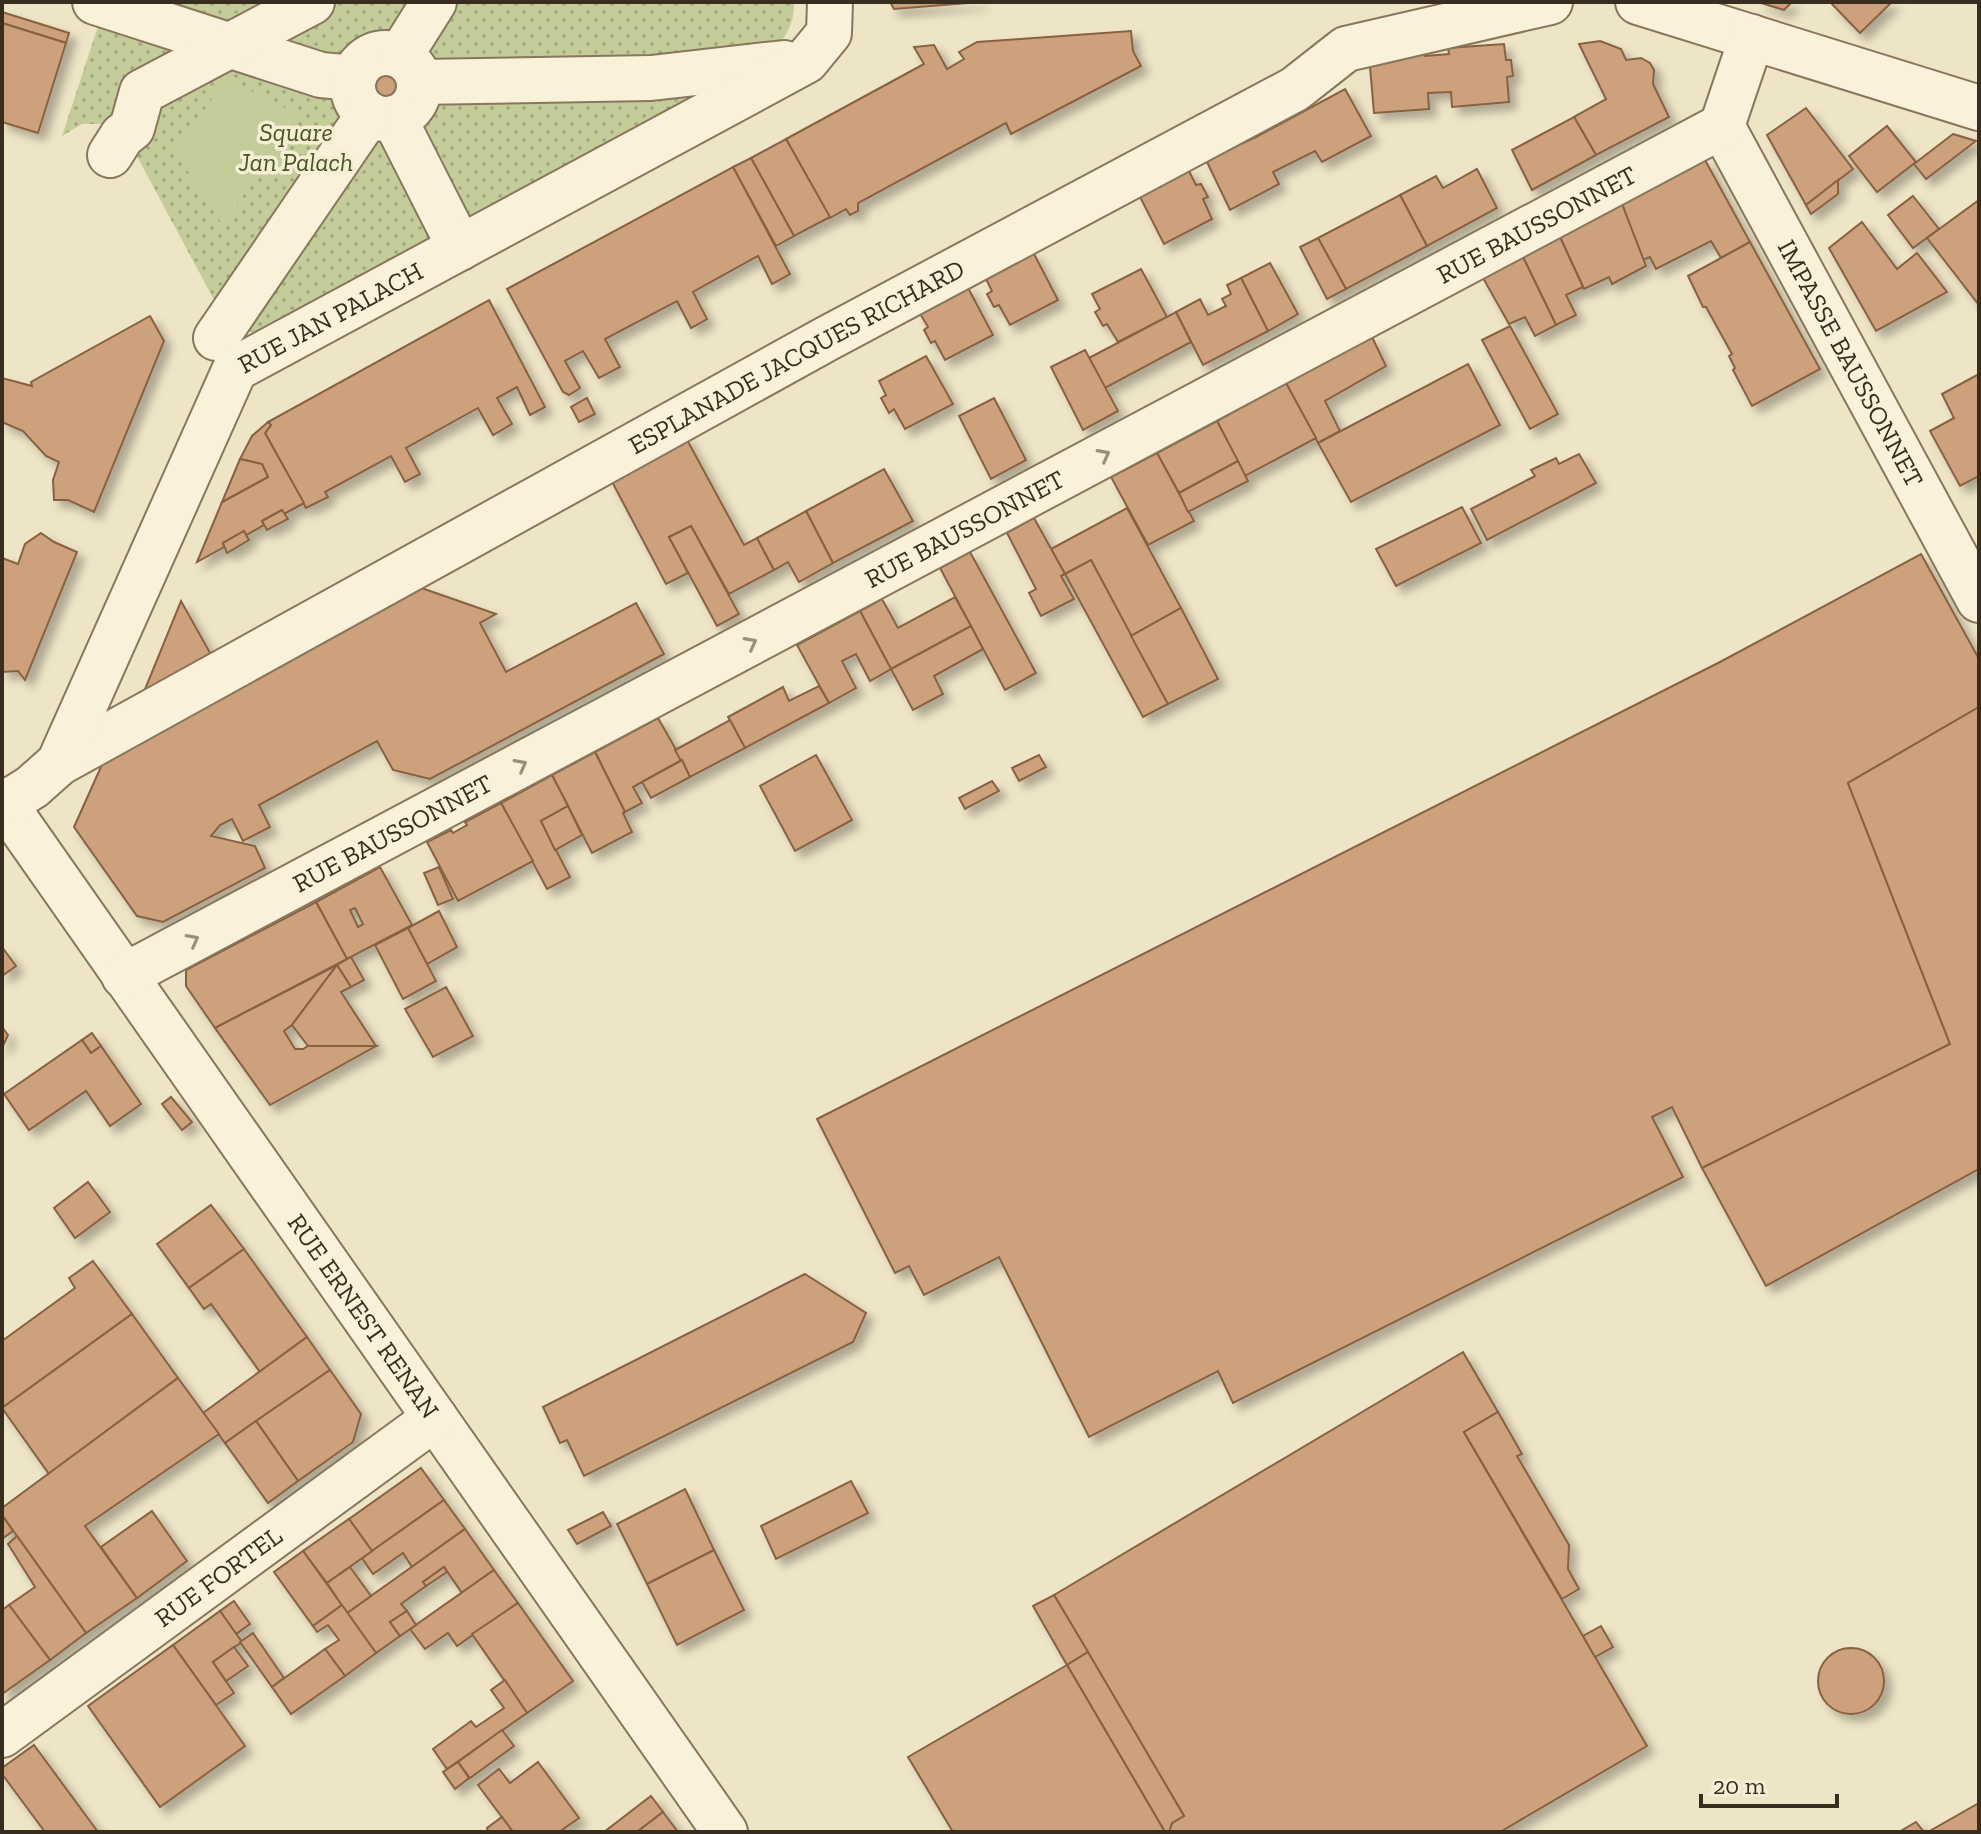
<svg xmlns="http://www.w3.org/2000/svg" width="1981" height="1834" viewBox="0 0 1981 1834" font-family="'Zilla Slab',serif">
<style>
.grass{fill:url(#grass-dots)}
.garden{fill:#c4cc9a}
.building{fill:#cca17c;stroke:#886142;stroke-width:2;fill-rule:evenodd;filter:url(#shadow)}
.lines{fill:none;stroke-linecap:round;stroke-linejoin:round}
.minor-casing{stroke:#89765c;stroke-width:48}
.minor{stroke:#f9f1d9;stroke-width:44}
.oneway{stroke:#998f7c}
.labels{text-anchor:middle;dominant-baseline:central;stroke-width:7;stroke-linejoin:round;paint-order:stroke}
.park-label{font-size:26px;font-style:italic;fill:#485626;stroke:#f5eed5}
.street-label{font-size:26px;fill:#392d1f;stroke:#f5eed5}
</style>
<defs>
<pattern id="grass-dots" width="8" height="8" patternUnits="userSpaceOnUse" patternTransform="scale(2)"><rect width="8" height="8" fill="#c4cc9a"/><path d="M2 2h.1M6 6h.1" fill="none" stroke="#a0a67d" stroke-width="1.8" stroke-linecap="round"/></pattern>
<filter id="shadow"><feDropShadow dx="7" dy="7" stdDeviation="4" flood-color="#0004"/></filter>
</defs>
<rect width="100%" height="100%" fill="#eee4c6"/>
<path class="grass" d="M 106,2 L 794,2 C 795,26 783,42 766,57 L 263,330 C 243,336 235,326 221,313 L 139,160 L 122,136 L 105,124 L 82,124 L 62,136 Z"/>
<path class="garden" d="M 227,79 L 299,115 L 223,225 L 174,150 Z"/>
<g class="building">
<path d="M 890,2 L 981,2 L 894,9 Z"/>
<path d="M 1758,2 L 1792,2 L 1784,10 Z"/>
<path d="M 1830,2 L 1892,2 L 1860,33 Z"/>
<path d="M 2,12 L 69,33 L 66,43 L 2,23 Z"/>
<path d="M 2,23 L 66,43 L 38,133 L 2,122 Z"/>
<path d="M 1131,31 L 1133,51 L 1141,66 L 1011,134 L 1006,123 L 858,203 L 858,211 L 850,215 L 846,209 L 830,218 L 786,139 L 924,64 L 914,47 L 934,45 L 947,69 L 964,59 L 959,52 L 977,42 Z"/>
<path d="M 1600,41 L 1621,49 L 1626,60 L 1641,58 L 1650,63 L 1654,70 L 1653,84 L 1669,117 L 1596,155 L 1574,117 L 1606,99 L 1579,44 Z"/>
<path d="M 1504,44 L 1506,60 L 1511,60 L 1513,76 L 1507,77 L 1509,102 L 1452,107 L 1451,92 L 1428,93 L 1429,109 L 1374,113 L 1369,55 L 1424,50 L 1425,56 L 1449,54 L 1448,48 Z"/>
<path d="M 383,72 L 396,75 L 402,93 L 399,98 L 377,103 L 369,93 L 372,79 Z"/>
<path d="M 1345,89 L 1371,136 L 1322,162 L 1315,151 L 1273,172 L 1279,184 L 1230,210 L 1206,160 L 1256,137 Z"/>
<path d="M 1806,108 L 1853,169 L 1806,205 L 1767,135 Z"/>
<path d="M 1574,117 L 1596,155 L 1532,190 L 1512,150 Z"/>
<path d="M 1887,126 L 1916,162 L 1877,192 L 1849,156 Z"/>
<path d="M 1953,134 L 1976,141 L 1926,179 L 1914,164 Z"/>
<path d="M 786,139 L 830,217 L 794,236 L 751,158 Z"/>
<path d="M 751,158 L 794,236 L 776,246 L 733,167 Z"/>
<path d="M 1705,160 L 1750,242 L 1721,258 L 1711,241 L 1656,269 L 1650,257 L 1643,260 L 1622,204 Z"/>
<path d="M 733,167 L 790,274 L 772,284 L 758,256 L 693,292 L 707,319 L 691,328 L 677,301 L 605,339 L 620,367 L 599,378 L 583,351 L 565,361 L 580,388 L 569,395 L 563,392 L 507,289 Z"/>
<path d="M 1188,169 L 1196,185 L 1201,184 L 1208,197 L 1203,199 L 1212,219 L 1164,244 L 1139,195 Z"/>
<path d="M 1477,169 L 1497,208 L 1427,246 L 1400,195 L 1436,176 L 1443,188 Z"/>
<path d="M 1838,180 L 1838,194 L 1811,214 L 1806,205 Z"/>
<path d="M 1400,195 L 1427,246 L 1346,289 L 1318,238 Z"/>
<path d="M 1913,196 L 1939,229 L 1913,248 L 1888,215 Z"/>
<path d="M 1979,200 L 1979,305 L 1927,238 Z"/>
<path d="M 1622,204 L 1646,266 L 1612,284 L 1609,277 L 1584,289 L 1560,237 Z"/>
<path d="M 1862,222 L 1897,269 L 1917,253 L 1947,292 L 1876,331 L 1829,248 Z"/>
<path d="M 1560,237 L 1583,287 L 1566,295 L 1576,315 L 1556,325 L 1523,257 Z"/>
<path d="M 1318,238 L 1346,289 L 1327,299 L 1300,247 Z"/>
<path d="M 1750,242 L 1820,369 L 1752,406 L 1733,370 L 1735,368 L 1729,356 L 1732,354 L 1706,307 L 1703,307 L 1688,276 Z"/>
<path d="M 1033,252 L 1058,300 L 1010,325 L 999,305 L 994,307 L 987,294 L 992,291 L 985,277 Z"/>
<path d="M 1523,257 L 1556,325 L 1535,336 L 1525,317 L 1509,324 L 1483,278 Z"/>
<path d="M 1270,263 L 1298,314 L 1268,331 L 1241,278 Z"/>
<path d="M 1141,269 L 1167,317 L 1118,342 L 1107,324 L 1103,326 L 1095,312 L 1100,309 L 1092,294 Z"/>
<path d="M 1241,278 L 1268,331 L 1203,365 L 1176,312 L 1200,299 L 1208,315 L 1226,306 L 1222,299 L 1231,294 L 1227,285 Z"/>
<path d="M 967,286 L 993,335 L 945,360 L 935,341 L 931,343 L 924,330 L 928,327 L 919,312 Z"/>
<path d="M 489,300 L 545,407 L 530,415 L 517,387 L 497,398 L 512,424 L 493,435 L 478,408 L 406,448 L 420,474 L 405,482 L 391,456 L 325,492 L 328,497 L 306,508 L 265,433 L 271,425 L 268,422 Z"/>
<path d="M 1176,312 L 1191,342 L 1105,388 L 1089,358 Z"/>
<path d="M 150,316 L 164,341 L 94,512 L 68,500 L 54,500 L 53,480 L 59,462 L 46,456 L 23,431 L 2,422 L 2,378 L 32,386 L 31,382 Z"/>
<path d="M 1510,326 L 1558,414 L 1530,429 L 1482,340 Z"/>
<path d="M 1372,337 L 1386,366 L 1325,401 L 1340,431 L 1318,443 L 1286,383 Z"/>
<path d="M 1085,350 L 1118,411 L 1083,430 L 1051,367 Z"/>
<path d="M 926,356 L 953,404 L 905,429 L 894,409 L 889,413 L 881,398 L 886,395 L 879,381 Z"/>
<path d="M 1468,364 L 1500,425 L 1351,502 L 1318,443 Z"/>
<path d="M 1979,374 L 1979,476 L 1960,486 L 1930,431 L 1954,418 L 1942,394 Z"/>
<path d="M 1286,383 L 1316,438 L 1245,476 L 1217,421 Z"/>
<path d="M 587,398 L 595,414 L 579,422 L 571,407 Z"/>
<path d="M 994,398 L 1026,460 L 991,479 L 959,416 Z"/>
<path d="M 1217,421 L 1238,461 L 1179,493 L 1157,453 Z"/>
<path d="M 268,422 L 271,425 L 265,433 L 304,503 L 284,514 L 282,510 L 262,521 L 264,525 L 246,535 L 244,531 L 223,543 L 224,547 L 197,562 L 222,502 L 268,477 L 262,464 L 240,459 L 252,436 Z"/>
<path d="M 685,436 L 744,545 L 757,538 L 774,570 L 729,594 L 691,526 L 669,537 L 688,573 L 666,584 L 610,478 Z"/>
<path d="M 1157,453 L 1194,521 L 1148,545 L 1111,477 Z"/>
<path d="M 1579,454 L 1596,483 L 1487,540 L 1471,509 L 1535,476 L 1531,470 L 1556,458 L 1559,464 Z"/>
<path d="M 240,459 L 262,464 L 268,477 L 222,502 Z"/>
<path d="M 1238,461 L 1248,481 L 1188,512 L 1179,493 Z"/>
<path d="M 884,469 L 913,521 L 833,563 L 806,511 Z"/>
<path d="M 1462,507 L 1481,543 L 1396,586 L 1376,549 Z"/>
<path d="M 1127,508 L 1181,608 L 1131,636 L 1091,560 L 1065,574 L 1051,549 Z"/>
<path d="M 282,510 L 288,519 L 267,530 L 262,521 Z"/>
<path d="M 806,511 L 833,563 L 799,582 L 788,562 L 774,570 L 757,538 Z"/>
<path d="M 1034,518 L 1065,574 L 1061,576 L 1074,599 L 1041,616 L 1029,593 L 1036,589 L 1007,533 Z"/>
<path d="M 691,526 L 739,614 L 717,626 L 669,537 Z"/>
<path d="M 244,531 L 249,540 L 227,553 L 223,543 Z"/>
<path d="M 41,533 L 54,542 L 77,552 L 25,680 L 18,671 L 2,672 L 2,558 L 18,564 L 25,544 Z"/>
<path d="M 970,552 L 1036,673 L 1005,690 L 940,568 Z"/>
<path d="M 1921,554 L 1979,659 L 1979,707 L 1848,783 L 1950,1044 L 1702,1168 L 1672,1107 L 1652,1117 L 1683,1177 L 1233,1403 L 1218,1371 L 1089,1437 L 999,1257 L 924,1295 L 909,1266 L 895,1273 L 817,1119 L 1720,662 Z"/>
<path d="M 1091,560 L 1168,704 L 1143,717 L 1065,574 Z"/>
<path d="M 410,584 L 496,614 L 480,623 L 506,672 L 636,603 L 664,654 L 430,779 L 393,770 L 377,741 L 259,805 L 270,827 L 243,841 L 232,819 L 220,825 L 211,836 L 255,846 L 265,868 L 163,922 L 137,916 L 74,827 L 109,749 Z"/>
<path d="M 955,597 L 971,626 L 891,669 L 860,611 L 882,599 L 898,628 Z"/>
<path d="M 181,601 L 214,660 L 141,699 Z"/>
<path d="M 1181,608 L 1218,679 L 1168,704 L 1131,636 Z"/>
<path d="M 860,611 L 891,669 L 870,681 L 856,654 L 842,661 L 856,688 L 829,703 L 797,645 Z"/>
<path d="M 971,626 L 983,649 L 934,676 L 943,694 L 913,710 L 891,669 Z"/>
<path d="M 819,686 L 829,703 L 745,748 L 728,717 L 783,687 L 789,701 Z"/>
<path d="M 1979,707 L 1979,1169 L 1766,1286 L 1702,1168 L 1950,1044 L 1848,783 Z"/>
<path d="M 658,718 L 682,760 L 633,787 L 642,803 L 625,812 L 595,752 Z"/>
<path d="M 730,720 L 745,748 L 690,777 L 675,750 Z"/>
<path d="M 595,752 L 625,812 L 623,813 L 632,832 L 592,853 L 552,775 Z"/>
<path d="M 816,755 L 852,820 L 795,851 L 760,786 Z"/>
<path d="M 1039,755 L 1046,767 L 1019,781 L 1012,768 Z"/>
<path d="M 682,760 L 690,777 L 651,798 L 642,782 Z"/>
<path d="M 552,775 L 568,806 L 541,821 L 570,877 L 547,889 L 501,803 Z"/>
<path d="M 992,781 L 999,791 L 965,809 L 959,798 Z"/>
<path d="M 501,803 L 533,861 L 458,901 L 427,842 L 451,830 L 453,833 L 467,825 L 465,822 Z"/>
<path d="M 568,806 L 582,835 L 555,850 L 541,821 Z"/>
<path d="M 380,867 L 412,925 L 347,959 L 316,902 ZM 355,908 L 363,924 L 358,927 L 350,910 Z"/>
<path d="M 439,867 L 453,899 L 438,905 L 424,873 Z"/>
<path d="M 316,902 L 347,959 L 215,1028 L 186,986 L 186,970 Z"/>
<path d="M 439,911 L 457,947 L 427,964 L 408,928 Z"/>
<path d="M 408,928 L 436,981 L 403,999 L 375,945 Z"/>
<path d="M 2,947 L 16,966 L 2,976 Z"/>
<path d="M 351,957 L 364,980 L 351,987 L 337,965 Z"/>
<path d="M 337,965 L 292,1025 L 284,1031 L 295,1049 L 303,1049 L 308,1046 L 376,1046 L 270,1105 L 215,1028 Z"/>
<path d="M 337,965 L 351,987 L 341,992 L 376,1046 L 308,1046 L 292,1025 Z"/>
<path d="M 446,987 L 473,1036 L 433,1057 L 405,1009 Z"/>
<path d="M 2,1027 L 8,1035 L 2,1048 Z"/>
<path d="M 92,1033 L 101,1046 L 91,1053 L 82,1040 Z"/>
<path d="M 82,1040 L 91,1053 L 101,1046 L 141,1104 L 110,1126 L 86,1091 L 29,1130 L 4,1094 Z"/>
<path d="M 171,1097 L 192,1122 L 182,1130 L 162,1104 Z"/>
<path d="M 88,1182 L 110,1212 L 75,1238 L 54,1208 Z"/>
<path d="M 211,1205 L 244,1249 L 189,1288 L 157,1244 Z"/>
<path d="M 244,1249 L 307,1337 L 260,1372 L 211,1304 L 204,1309 L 189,1288 Z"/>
<path d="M 93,1261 L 132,1314 L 2,1408 L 2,1341 L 75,1288 L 69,1278 Z"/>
<path d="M 805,1274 L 866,1313 L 853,1342 L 584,1476 L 567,1440 L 560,1443 L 543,1407 Z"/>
<path d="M 132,1314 L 178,1378 L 49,1474 L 2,1408 Z"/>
<path d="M 307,1337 L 330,1370 L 225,1443 L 203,1413 Z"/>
<path d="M 1463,1352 L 1498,1412 L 1464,1432 L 1647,1746 L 1500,1832 L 1169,1832 L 1172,1823 L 1184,1816 L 1054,1595 Z"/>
<path d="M 330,1370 L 361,1414 L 353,1442 L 298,1481 L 256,1421 Z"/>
<path d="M 178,1378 L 219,1434 L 85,1526 L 137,1598 L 86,1633 L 2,1515 L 2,1508 Z"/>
<path d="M 1498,1412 L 1522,1454 L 1517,1456 L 1569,1545 L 1568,1569 L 1579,1589 L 1562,1599 L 1464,1432 Z"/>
<path d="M 256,1421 L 298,1481 L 268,1503 L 225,1443 Z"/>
<path d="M 421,1468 L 444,1500 L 372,1551 L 349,1519 Z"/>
<path d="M 851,1481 L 868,1513 L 776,1559 L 761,1526 Z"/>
<path d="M 685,1489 L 714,1550 L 647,1584 L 617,1524 Z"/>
<path d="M 444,1500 L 465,1529 L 412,1567 L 403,1553 L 373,1574 L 362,1558 Z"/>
<path d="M 152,1511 L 187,1561 L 137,1598 L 101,1547 Z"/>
<path d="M 603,1512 L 611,1526 L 577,1544 L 568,1530 Z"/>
<path d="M 2,1515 L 13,1531 L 2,1539 Z"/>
<path d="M 349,1519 L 372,1551 L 327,1583 L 303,1551 Z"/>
<path d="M 465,1529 L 494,1570 L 462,1593 L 444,1567 L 423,1582 L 426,1586 L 401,1604 L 407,1611 L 390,1622 L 400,1636 L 376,1653 L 347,1613 Z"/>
<path d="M 17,1536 L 86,1633 L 50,1660 L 9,1605 L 35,1587 L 8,1544 Z"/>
<path d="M 714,1550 L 744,1610 L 677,1645 L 647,1584 Z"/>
<path d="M 303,1551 L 342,1605 L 313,1626 L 274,1572 Z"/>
<path d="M 350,1567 L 371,1596 L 347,1613 L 327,1583 Z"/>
<path d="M 444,1567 L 447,1572 L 426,1586 L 423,1582 Z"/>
<path d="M 494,1570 L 518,1603 L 457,1646 L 448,1633 L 425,1649 L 410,1629 Z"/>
<path d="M 1054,1595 L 1088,1652 L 1067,1665 L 1033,1606 Z"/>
<path d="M 234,1601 L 250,1624 L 236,1634 L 220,1611 Z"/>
<path d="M 518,1603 L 573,1681 L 527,1713 L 472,1634 Z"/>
<path d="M 9,1605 L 50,1660 L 2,1694 L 2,1610 Z"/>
<path d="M 342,1605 L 376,1653 L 345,1676 L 325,1649 L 339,1640 L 328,1625 L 317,1632 L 313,1626 Z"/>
<path d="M 220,1611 L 242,1642 L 213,1662 L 234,1693 L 216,1705 L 173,1645 Z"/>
<path d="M 407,1611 L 416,1625 L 400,1636 L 390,1622 Z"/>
<path d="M 1601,1626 L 1613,1647 L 1595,1657 L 1583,1636 Z"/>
<path d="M 253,1633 L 284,1678 L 272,1687 L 240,1642 Z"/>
<path d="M 173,1645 L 245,1746 L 160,1807 L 88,1706 Z"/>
<path d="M 234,1647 L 248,1666 L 226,1681 L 213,1662 Z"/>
<circle cx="1851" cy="1681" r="33"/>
<path d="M 325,1649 L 345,1676 L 291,1714 L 272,1687 Z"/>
<path d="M 1088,1652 L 1184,1816 L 1172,1823 L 1169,1832 L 1165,1832 L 1067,1665 Z"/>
<path d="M 1067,1665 L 1165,1832 L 953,1832 L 908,1757 Z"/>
<path d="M 505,1680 L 527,1713 L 447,1769 L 433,1749 L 471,1721 L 476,1727 L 504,1708 L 491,1690 Z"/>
<path d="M 502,1730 L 514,1746 L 470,1778 L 458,1762 Z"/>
<path d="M 34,1745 L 98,1832 L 45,1832 L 2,1774 L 2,1768 Z"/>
<path d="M 458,1762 L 469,1778 L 455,1789 L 443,1772 Z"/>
<path d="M 538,1762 L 579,1818 L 559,1832 L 513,1832 L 478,1785 L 499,1769 L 510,1783 Z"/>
<path d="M 651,1796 L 663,1812 L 637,1832 L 604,1832 Z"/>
<path d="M 1979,1803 L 1979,1832 L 1928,1832 Z"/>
<path d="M 663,1812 L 678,1832 L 637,1832 Z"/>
<path d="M 502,1817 L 513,1832 L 488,1832 L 487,1828 Z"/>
<path d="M 1916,1822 L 1924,1832 L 1899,1832 Z"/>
</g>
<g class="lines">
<g class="minor-casing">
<g id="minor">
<path d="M 95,2 L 321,75 L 354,78"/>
<path d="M 1638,2 L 1979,108"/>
<circle cx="386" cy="86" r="33"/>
<path d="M 400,56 L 434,2"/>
<path d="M 419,82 L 651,78 L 784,63"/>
<path d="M 394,118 L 460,248"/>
<path id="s1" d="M 1722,126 L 1979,600"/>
<path d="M 110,155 L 122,136 L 132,128 L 142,92 L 312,2"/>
<path d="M 216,338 L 369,114"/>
<path id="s2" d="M 59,763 L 828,338 L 1295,89 L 1346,49 L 1550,2"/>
<path id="s3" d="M 2,800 L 725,1832"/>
<path id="s4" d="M 5,804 L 32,787 L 59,763 L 235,369 L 806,61 L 829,33 L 830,2"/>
<path id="s5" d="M 124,976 L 1722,126 L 1752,37"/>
<path id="s6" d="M 2,1735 L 435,1418"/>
</g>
</g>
<use href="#minor" class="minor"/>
</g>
<defs><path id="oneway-chevron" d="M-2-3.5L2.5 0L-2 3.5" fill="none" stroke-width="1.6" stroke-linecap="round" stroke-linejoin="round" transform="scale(2)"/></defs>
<g class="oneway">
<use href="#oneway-chevron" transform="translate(1104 455) rotate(-28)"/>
<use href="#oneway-chevron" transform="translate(751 643) rotate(-28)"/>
<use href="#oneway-chevron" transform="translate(521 765) rotate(-28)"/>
<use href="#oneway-chevron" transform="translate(193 940) rotate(-28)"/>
</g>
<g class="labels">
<g class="park-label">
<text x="296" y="132">Square<tspan x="296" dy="30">Jan Palach</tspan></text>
</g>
<g class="street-label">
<text stroke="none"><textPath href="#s5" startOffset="1600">RUE BAUSSONNET</textPath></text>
<text stroke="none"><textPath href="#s4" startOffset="608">RUE JAN PALACH</textPath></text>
<text stroke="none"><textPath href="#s2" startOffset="842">ESPLANADE JACQUES RICHARD</textPath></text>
<text stroke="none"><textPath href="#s1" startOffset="270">IMPASSE BAUSSONNET</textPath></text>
<text stroke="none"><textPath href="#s5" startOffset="952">RUE BAUSSONNET</textPath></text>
<text stroke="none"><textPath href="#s5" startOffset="304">RUE BAUSSONNET</textPath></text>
<text stroke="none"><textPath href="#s3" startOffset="630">RUE ERNEST RENAN</textPath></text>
<text stroke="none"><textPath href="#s6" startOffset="268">RUE FORTEL</textPath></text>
</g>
</g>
<rect width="1981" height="1834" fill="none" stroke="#392d1f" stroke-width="8"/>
<path d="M1701 1794v12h136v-12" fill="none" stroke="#392d1f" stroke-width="4"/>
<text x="1713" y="1794" font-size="24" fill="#392d1f" stroke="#f5eed5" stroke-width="6" paint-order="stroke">20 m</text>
</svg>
